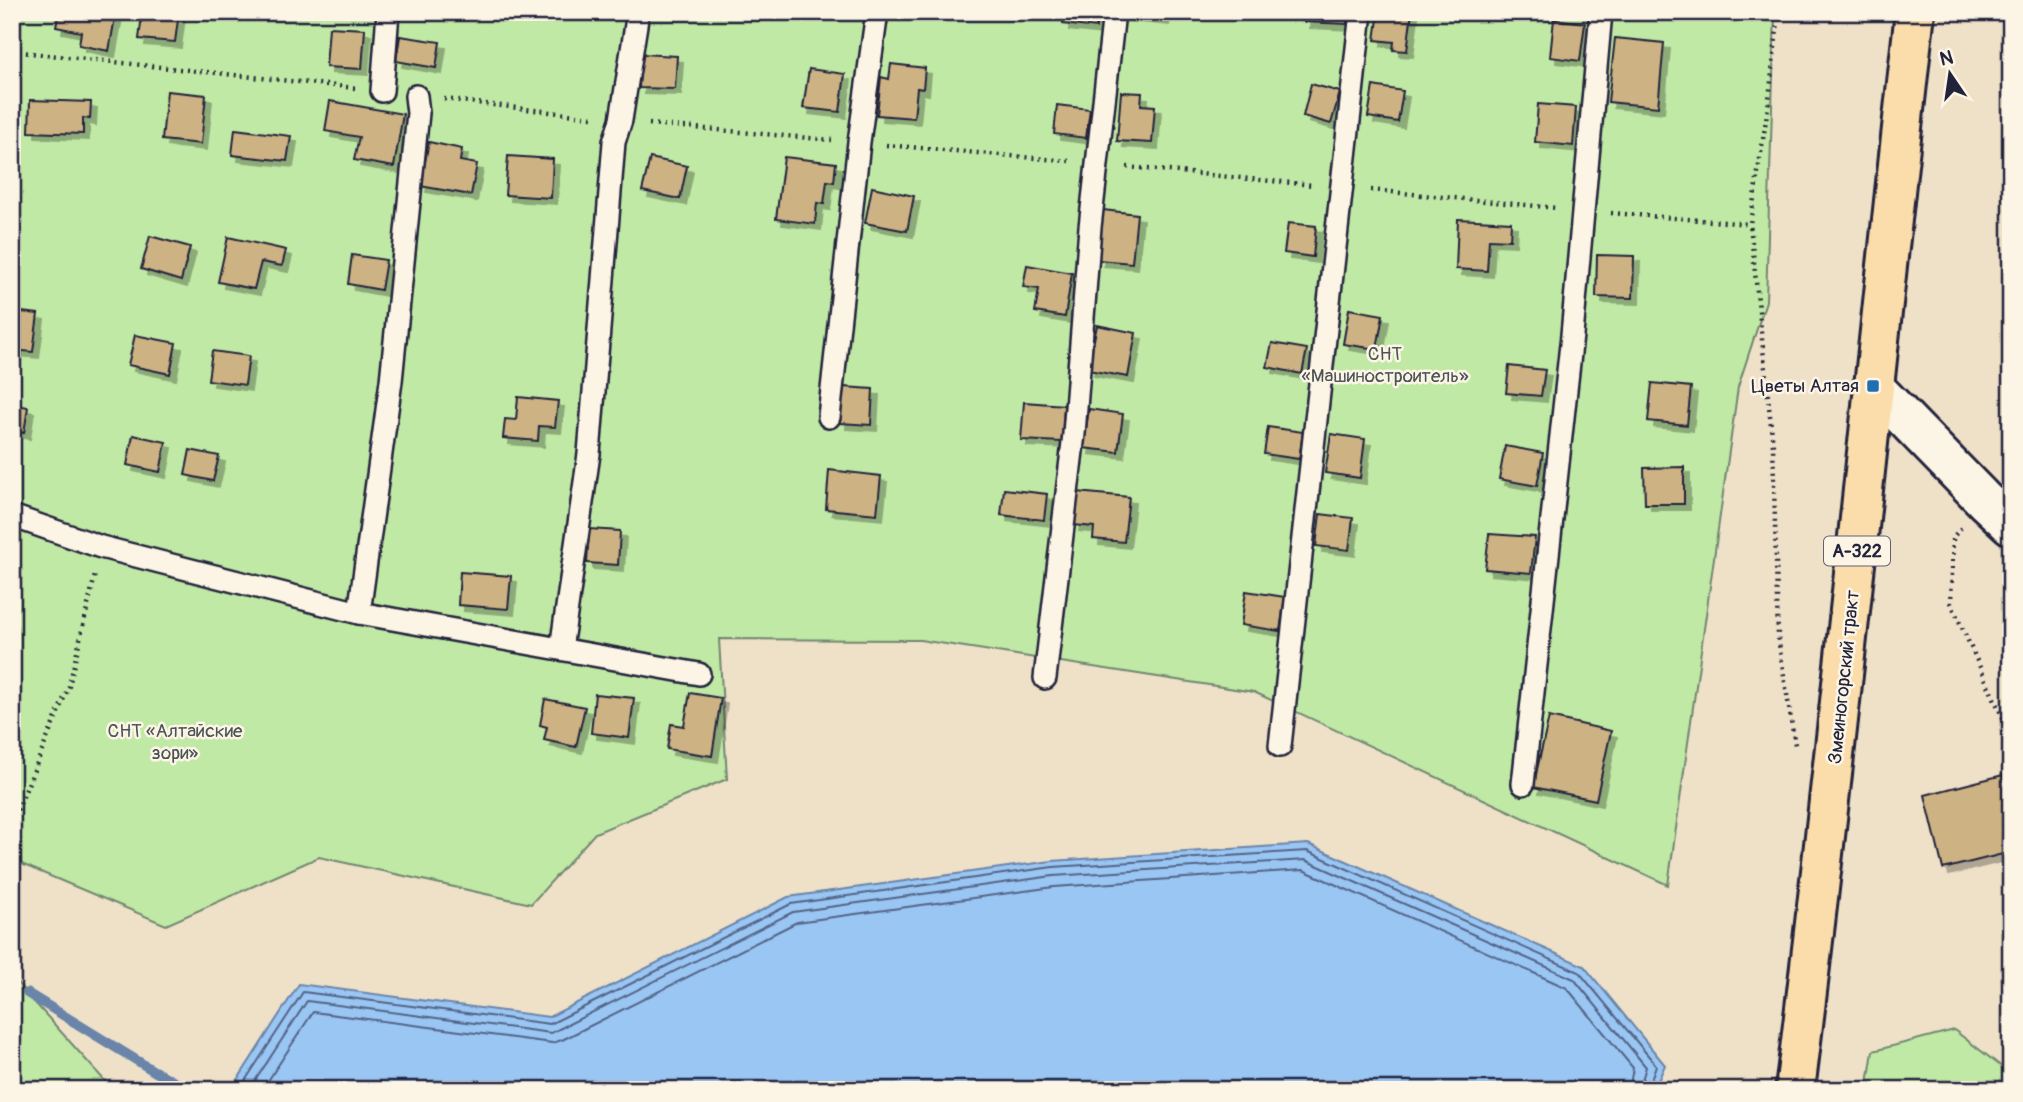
<svg xmlns="http://www.w3.org/2000/svg" width="2023" height="1102" viewBox="0 0 2023 1102" font-family="Pangolin,sans-serif">
<style>
.green{fill:#c0e9a5;stroke:#718670;stroke-width:2}
.water{fill:#9ac6f4;stroke:#6a84aa;stroke-width:2}
.lines{fill:none;stroke-linecap:round;stroke-linejoin:round}
.shore{stroke:#526485;stroke-width:2}
.stream{stroke:#6a84aa;stroke-width:10}
.building{fill:#cdb283;stroke:#22223b;stroke-width:2;filter:url(#shadow)}
.service-casing{stroke:#22223b;stroke-width:26}
.minor-casing{stroke:#22223b;stroke-width:44}
.trunk-casing{stroke:#22223b;stroke-width:44}
.path{stroke:#22223b;stroke-width:4.5;stroke-dasharray:2 5;stroke-linecap:butt}
.service{stroke:#fcf5e5;stroke-width:21}
.minor{stroke:#fcf5e5;stroke-width:38}
.trunk{stroke:#faddab;stroke-width:38}
.poi-dot{fill:#1f6fb2;stroke:#fcf5e5;stroke-width:2.5}
.labels{text-anchor:middle;dominant-baseline:central;stroke-width:5;stroke-linejoin:round;paint-order:stroke}
.shield{fill:#fcf5e5;stroke:#63616e;stroke-width:2}
.shield-label{font-size:18px;font-weight:bold;fill:#22223b}
.park-label{font-size:19px;fill:#4a5456;stroke:#fcf5e5}
.poi-label{font-size:19px;fill:#22223b;stroke:#fcf5e5;text-anchor:end}
.street-label{font-size:19px;fill:#22223b;stroke:#fcf5e5}
</style>
<defs>
<filter id="shadow"><feDropShadow dx="6" dy="6" stdDeviation="0" flood-color="#0004"/></filter>
</defs>
<rect width="100%" height="100%" fill="#eee1c8"/>
<filter id="ink" filterUnits="userSpaceOnUse"><feTurbulence type="fractalNoise" baseFrequency=".0143" numOctaves="2"/><feDisplacementMap in="SourceGraphic" scale="14" xChannelSelector="R" yChannelSelector="G"/><feConvolveMatrix kernelMatrix="1 2 1 2 8 2 1 2 1" color-interpolation-filters="sRGB"/></filter>
<g filter="url(#ink)">
<g class="green">
<path d="M 12,12 L 1775,12 L 1766,301 L 1738,387 L 1668,885 L 1254,692 L 920,640 L 719,639 L 727,779 L 595,833 L 531,904 L 319,857 L 166,925 L 12,860 Z"/>
<path d="M 12,977 L 113,1090 L 12,1090 Z"/>
<path d="M 1954,1030 L 2011,1074 L 2011,1090 L 1867,1090 L 1873,1051 Z"/>
</g>
<path class="water" d="M 1308,844 L 1584,966 L 1665,1065 L 1654,1090 L 231,1090 L 299,984 L 549,1017 L 788,897 L 1052,861 Z"/>
<g class="lines">
<g class="shore">
<path d="M 239,1090 L 303,992 L 550,1024 L 791,904 L 1053,867 L 1307,851 L 1579,972 L 1656,1065 L 1648,1090"/>
<path d="M 249,1090 L 307,1001 L 551,1033 L 793,912 L 1053,876 L 1305,860 L 1574,979 L 1646,1067 L 1639,1090"/>
<path d="M 262,1090 L 313,1012 L 552,1043 L 562,1040 L 797,922 L 1054,887 L 1303,870 L 1567,988 L 1633,1068 L 1629,1090"/>
</g>
<path class="stream" d="M 27,993 L 154,1071 L 189,1090"/>
</g>
<g class="building">
<path d="M 59,12 L 116,12 L 109,51 L 79,45 L 81,32 L 56,27 Z"/>
<path d="M 158,12 L 179,12 L 175,42 L 139,39 L 142,15 L 158,16 Z"/>
<path d="M 1064,12 L 1097,12 L 1096,28 L 1063,24 Z"/>
<path d="M 1125,12 L 1164,12 L 1163,19 L 1125,15 Z"/>
<path d="M 1305,12 L 1347,12 L 1347,24 L 1304,22 Z"/>
<path d="M 1379,12 L 1412,12 L 1407,51 L 1393,50 L 1394,42 L 1375,40 Z"/>
<path d="M 1554,19 L 1585,23 L 1580,61 L 1550,57 Z"/>
<path d="M 329,27 L 365,29 L 362,69 L 326,67 Z"/>
<path d="M 400,36 L 440,42 L 436,68 L 396,61 Z"/>
<path d="M 1615,38 L 1664,43 L 1658,107 L 1608,102 Z"/>
<path d="M 641,54 L 677,56 L 675,89 L 639,88 Z"/>
<path d="M 891,64 L 925,68 L 923,89 L 917,88 L 914,118 L 877,115 L 881,77 L 889,79 Z"/>
<path d="M 809,69 L 845,74 L 840,112 L 803,108 Z"/>
<path d="M 1311,84 L 1340,92 L 1331,124 L 1303,116 Z"/>
<path d="M 1373,86 L 1403,91 L 1398,122 L 1368,117 Z"/>
<path d="M 167,91 L 206,95 L 201,144 L 162,140 Z"/>
<path d="M 1121,92 L 1142,93 L 1141,105 L 1155,106 L 1152,143 L 1117,141 Z"/>
<path d="M 30,100 L 91,102 L 90,119 L 83,118 L 83,134 L 29,132 Z"/>
<path d="M 330,101 L 403,114 L 394,167 L 354,160 L 359,137 L 325,131 Z"/>
<path d="M 1538,104 L 1576,107 L 1573,146 L 1535,142 Z"/>
<path d="M 1057,105 L 1090,109 L 1086,138 L 1054,134 Z"/>
<path d="M 235,129 L 291,136 L 287,161 L 232,155 Z"/>
<path d="M 429,142 L 462,149 L 460,161 L 477,164 L 471,195 L 420,186 Z"/>
<path d="M 508,156 L 553,159 L 551,198 L 505,195 Z"/>
<path d="M 784,157 L 836,163 L 834,182 L 827,181 L 824,204 L 817,203 L 815,224 L 776,219 Z"/>
<path d="M 650,158 L 687,166 L 680,199 L 642,191 Z"/>
<path d="M 872,187 L 914,196 L 907,231 L 865,223 Z"/>
<path d="M 1103,210 L 1137,214 L 1132,263 L 1098,260 Z"/>
<path d="M 1458,219 L 1511,222 L 1510,240 L 1489,239 L 1487,271 L 1456,269 Z"/>
<path d="M 1288,223 L 1316,226 L 1313,257 L 1284,253 Z"/>
<path d="M 150,236 L 190,247 L 181,281 L 141,269 Z"/>
<path d="M 228,237 L 286,250 L 282,266 L 261,262 L 254,289 L 218,282 Z"/>
<path d="M 352,255 L 386,260 L 381,290 L 348,284 Z"/>
<path d="M 1597,255 L 1634,256 L 1633,298 L 1596,297 Z"/>
<path d="M 1027,265 L 1072,273 L 1065,317 L 1035,312 L 1039,289 L 1023,287 Z"/>
<path d="M 1349,309 L 1383,315 L 1377,349 L 1343,344 Z"/>
<path d="M 12,311 L 38,314 L 33,352 L 12,350 Z"/>
<path d="M 1097,325 L 1136,333 L 1128,377 L 1088,370 Z"/>
<path d="M 135,335 L 176,343 L 170,374 L 128,365 Z"/>
<path d="M 1272,343 L 1307,349 L 1302,374 L 1267,367 Z"/>
<path d="M 212,351 L 249,356 L 245,385 L 208,380 Z"/>
<path d="M 1509,366 L 1545,370 L 1541,396 L 1506,393 Z"/>
<path d="M 1652,383 L 1691,387 L 1687,425 L 1648,421 Z"/>
<path d="M 843,387 L 873,389 L 871,425 L 840,423 Z"/>
<path d="M 518,397 L 558,401 L 555,427 L 539,426 L 538,441 L 503,438 L 505,419 L 516,420 Z"/>
<path d="M 1024,402 L 1064,405 L 1062,442 L 1021,440 Z"/>
<path d="M 12,404 L 28,407 L 24,433 L 12,431 Z"/>
<path d="M 1089,409 L 1123,414 L 1118,452 L 1083,448 Z"/>
<path d="M 1268,427 L 1303,432 L 1299,459 L 1264,454 Z"/>
<path d="M 1331,434 L 1365,439 L 1360,478 L 1325,473 Z"/>
<path d="M 133,435 L 166,442 L 160,472 L 127,465 Z"/>
<path d="M 1505,446 L 1543,453 L 1537,486 L 1499,479 Z"/>
<path d="M 190,450 L 219,456 L 213,481 L 185,475 Z"/>
<path d="M 1684,467 L 1684,504 L 1645,504 L 1644,468 Z"/>
<path d="M 829,470 L 881,476 L 877,514 L 826,509 Z"/>
<path d="M 1004,489 L 1047,494 L 1044,520 L 1001,515 Z"/>
<path d="M 1077,492 L 1129,497 L 1124,542 L 1093,539 L 1094,527 L 1073,525 Z"/>
<path d="M 1320,514 L 1353,518 L 1349,550 L 1316,546 Z"/>
<path d="M 589,529 L 620,531 L 618,565 L 587,563 Z"/>
<path d="M 1489,534 L 1535,537 L 1531,573 L 1485,569 Z"/>
<path d="M 460,572 L 511,576 L 508,609 L 458,605 Z"/>
<path d="M 1246,591 L 1285,597 L 1280,631 L 1241,625 Z"/>
<path d="M 690,693 L 721,698 L 712,756 L 667,749 L 671,724 L 684,726 Z"/>
<path d="M 595,694 L 634,698 L 629,738 L 591,733 Z"/>
<path d="M 545,699 L 585,707 L 576,747 L 544,740 L 547,727 L 540,725 Z"/>
<path d="M 1549,717 L 1611,731 L 1596,800 L 1533,787 Z"/>
<path d="M 2003,775 L 2011,807 L 2011,852 L 1943,869 L 1925,795 Z"/>
</g>
<g class="lines">
<g class="service-casing">
<g id="service">
<path d="M 382,91 L 388,12"/>
<path d="M 829,417 L 859,142 L 877,12"/>
<path d="M 12,516 L 101,547 L 359,613 L 699,674"/>
<path d="M 359,613 L 391,381 L 418,113 L 416,96"/>
<path d="M 561,649 L 589,454 L 614,142 L 621,120 L 638,12"/>
<path d="M 1045,678 L 1074,434 L 1090,227 L 1114,12"/>
<path d="M 1280,746 L 1361,12"/>
<path d="M 1523,784 L 1572,335 L 1601,12"/>
</g>
</g>
<g class="minor-casing">
<path id="minor" d="M 1873,386 L 1985,501 L 2011,525"/>
</g>
<g class="trunk-casing">
<path id="trunk" d="M 1795,1090 C 1840,731 1874,371 1915,12"/>
</g>
<g class="path">
<path d="M 1779,12 L 1768,107 L 1750,224 L 1773,445 L 1778,638 L 1795,745"/>
<path d="M 12,51 L 355,88"/>
<path d="M 444,99 L 592,117"/>
<path d="M 649,124 L 832,140"/>
<path d="M 886,145 L 1069,161"/>
<path d="M 1127,167 L 1313,185"/>
<path d="M 1371,190 L 1557,208"/>
<path d="M 1611,213 L 1750,224"/>
<path d="M 1961,528 L 1953,537 L 1951,603 L 2011,736"/>
<path d="M 12,823 L 69,686 L 95,575"/>
</g>
<use href="#service" class="service"/>
<use href="#minor" class="minor"/>
<use href="#trunk" class="trunk"/>
</g>
</g>
<rect class="poi-dot" x="1866" y="379" width="14" height="14" rx="3.5"/>
<g class="labels">
<rect class="shield" x="1824" y="536.5" width="66" height="29" rx="5"/>
<g class="shield-label">
<text x="1857" y="551">А-322</text>
</g>
<g class="park-label">
<text x="1385" y="354">СНТ<tspan x="1385" dy="22">«Машиностроитель»</tspan></text>
<text x="175" y="731">СНТ «Алтайские<tspan x="175" dy="22">зори»</tspan></text>
</g>
<g class="poi-label">
<text x="1859" y="386">Цветы Алтая</text>
</g>
<g class="street-label">
<text transform="translate(1844 677) rotate(-84)">Змеиногорский тракт</text>
</g>
</g>
<rect width="2023" height="1102" fill="none" stroke="#fcf5e5" stroke-width="42"/>
<rect x="21" y="21" width="1981" height="1060" fill="none" stroke="#22223b" stroke-width="2.5" filter="url(#ink)"/>
<g transform="translate(1950 74) rotate(347)" stroke="#fcf5e5" stroke-width="5" paint-order="stroke">
<path d="M0-5L12 26L0 18L-12 26Z" fill="#22223b"/>
<text y="-10" font-size="19" font-weight="bold" text-anchor="middle" fill="#22223b">N</text>
</g>
</svg>
